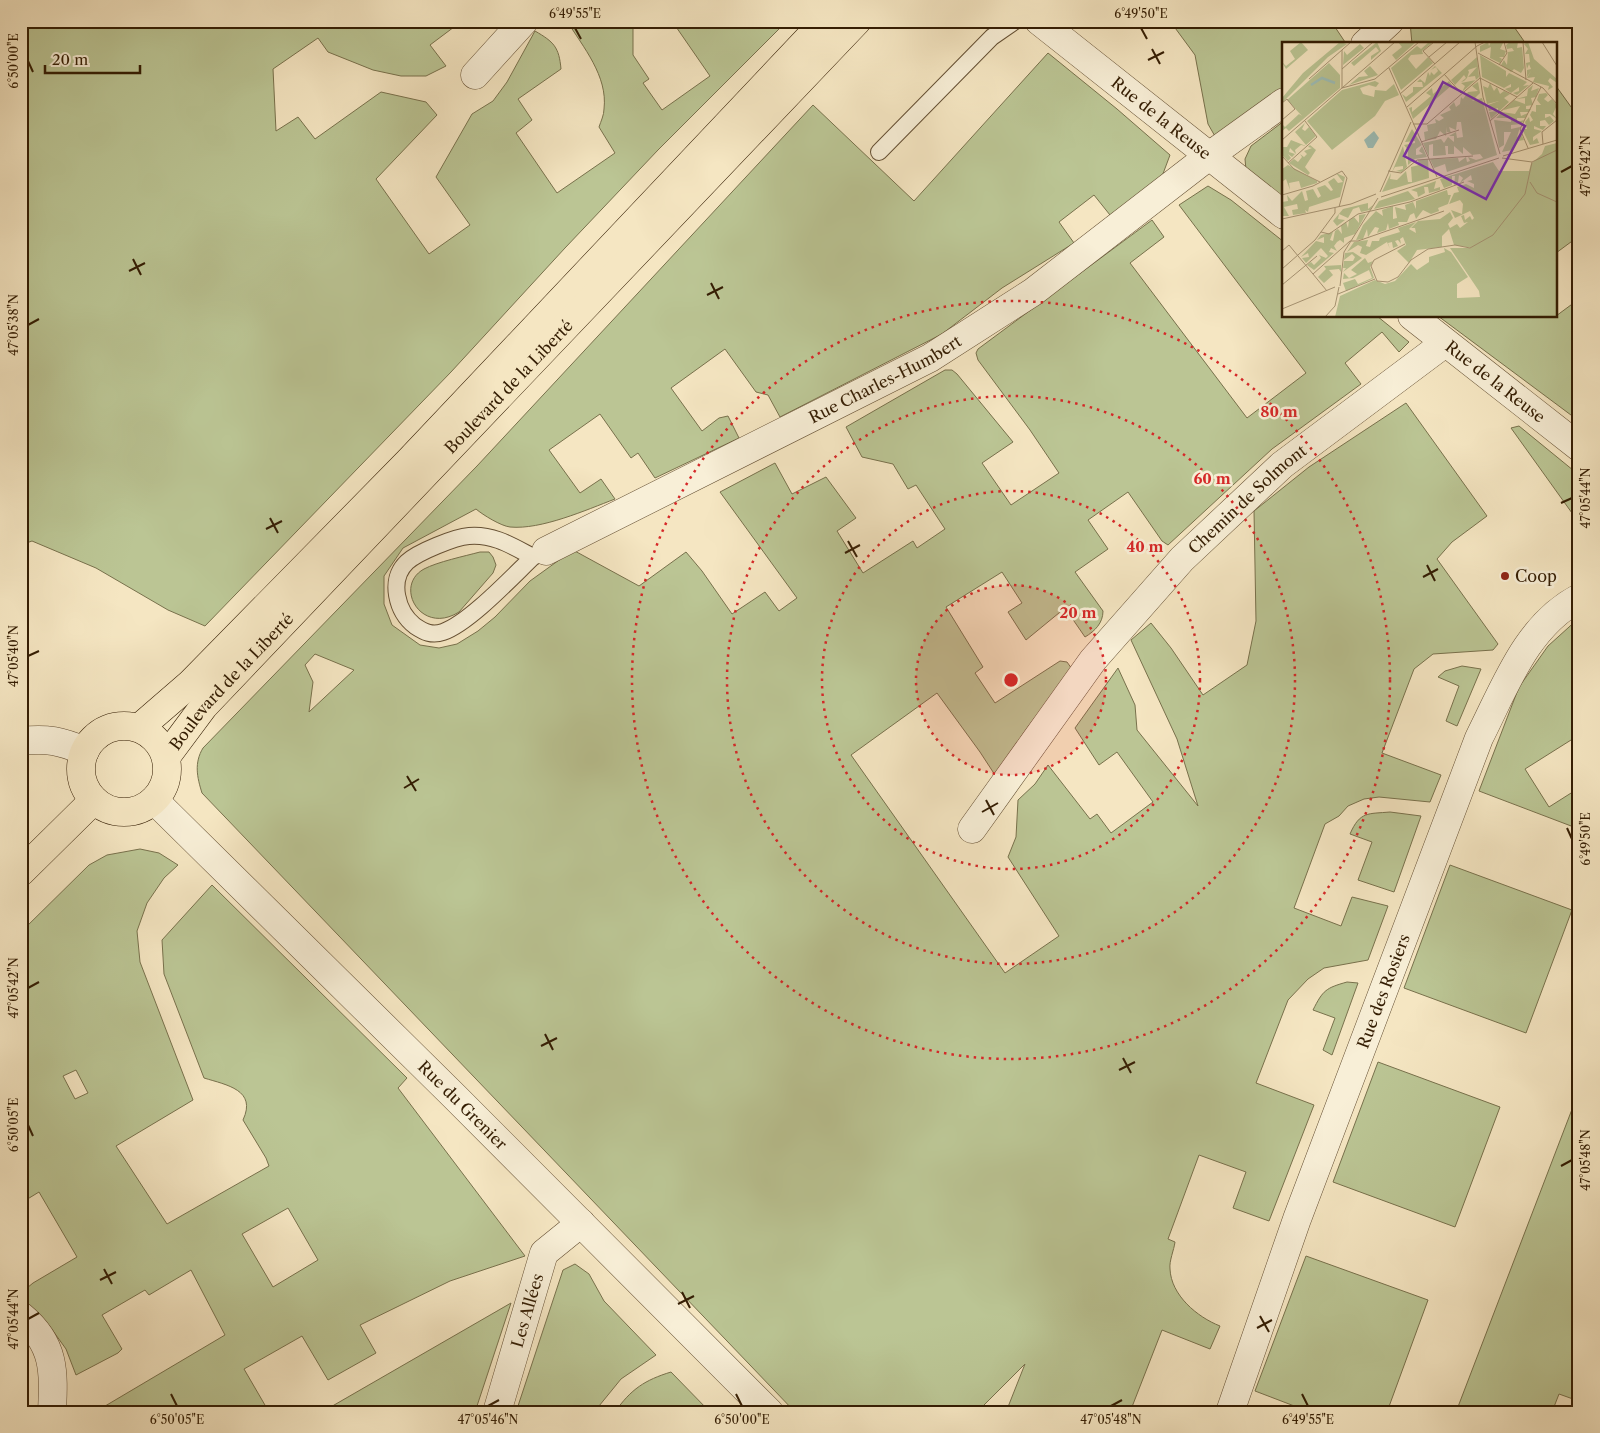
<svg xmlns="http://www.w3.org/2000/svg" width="1600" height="1433" viewBox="0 0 1600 1433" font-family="'Libre Caslon Text',serif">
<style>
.green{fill:#bbc594;stroke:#78714c;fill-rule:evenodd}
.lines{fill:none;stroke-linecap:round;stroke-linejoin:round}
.service-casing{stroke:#644f33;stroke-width:18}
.minor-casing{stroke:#644f33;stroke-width:29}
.primary-casing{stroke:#341d03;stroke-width:29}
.service{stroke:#f8efd7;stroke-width:16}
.minor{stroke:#f8efd7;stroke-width:28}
.primary{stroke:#f5e6c2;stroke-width:28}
.ticks{fill:none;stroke:#341d03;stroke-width:2}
.ring{fill:none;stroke:#d62828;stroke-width:2.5;stroke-dasharray:2.5 5}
.poi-dot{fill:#8f2418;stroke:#f8efd7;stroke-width:2}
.labels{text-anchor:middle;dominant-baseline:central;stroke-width:5;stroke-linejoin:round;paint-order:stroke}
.street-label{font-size:16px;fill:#341d03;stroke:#f8efd7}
.poi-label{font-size:16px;fill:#341d03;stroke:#f8efd7;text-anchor:start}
.inset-river{fill:none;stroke:#9dbeb7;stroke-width:2.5}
.inset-road{fill:none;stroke:#a89676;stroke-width:1}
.view{fill:#7b2cbf;fill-opacity:0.15;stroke:#7b2cbf;stroke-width:2.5}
.inset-edge{fill:none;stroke:#341d03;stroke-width:2.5}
.centre{fill:#d62828;stroke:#f8efd7;stroke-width:2.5}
.ring-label{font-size:15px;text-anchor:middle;font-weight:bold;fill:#d62828;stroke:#f8efd7;stroke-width:5;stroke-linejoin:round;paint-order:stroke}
.neatline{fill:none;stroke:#341d03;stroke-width:2}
.ticks-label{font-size:12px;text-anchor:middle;fill:#341d03}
</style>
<rect width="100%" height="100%" fill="#f5e6c2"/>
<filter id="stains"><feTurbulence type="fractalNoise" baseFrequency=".004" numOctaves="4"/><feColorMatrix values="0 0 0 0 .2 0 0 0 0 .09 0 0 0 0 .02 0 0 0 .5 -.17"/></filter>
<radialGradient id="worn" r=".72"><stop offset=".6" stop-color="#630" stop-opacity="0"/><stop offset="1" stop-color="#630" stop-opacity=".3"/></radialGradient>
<g class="green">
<path d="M 21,21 L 462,21 L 430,45 L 446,66 L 426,76 L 401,76 L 373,70 L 328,52 L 318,38 L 273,69 L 276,131 L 298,117 L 315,139 L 381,92 L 426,102 L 437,115 L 376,179 L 429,254 L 470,225 L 436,177 L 472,114 L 493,101 L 507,82 L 535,31 C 554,42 559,47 561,69 L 518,99 L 532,120 L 516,133 L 557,193 L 615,153 L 599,127 C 601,121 604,115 604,109 C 608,76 583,47 567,21 L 633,21 L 633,55 L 649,79 L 643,83 L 662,110 L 710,76 L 672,21 L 787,21 L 658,150 L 565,248 L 451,372 L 205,626 L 168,610 L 96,568 L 32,541 L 21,545 Z"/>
<path d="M 1170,21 L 1331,21 L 1345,42 L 1343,44 L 1284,44 L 1284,87 L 1216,138 L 1208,124 L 1195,55 Z"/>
<path d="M 1411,21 L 1510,21 L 1526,44 L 1412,44 L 1410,22 Z"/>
<path d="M 1048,53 L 1117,109 L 1170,155 L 1161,179 L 1110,215 L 1094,195 L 1059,222 L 1074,243 L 1002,288 L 942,334 L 780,417 L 768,395 L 756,392 L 725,349 L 671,388 L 702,431 L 719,418 L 728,416 L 739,438 L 655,478 L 638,453 L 631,458 L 600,414 L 549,450 L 580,493 L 601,479 L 615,499 C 586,510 541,530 510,527 C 501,526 483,515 476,509 L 403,548 L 384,576 L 384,604 L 392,625 L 420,645 L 439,648 L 457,644 L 478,631 L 495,617 L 530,581 L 573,550 L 639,586 L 686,552 L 702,571 L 732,614 L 765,592 L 779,611 L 797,598 L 720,492 L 775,463 L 792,494 L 826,477 L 856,518 L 837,531 L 863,573 L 913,541 L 917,548 L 945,529 L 916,485 L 908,489 L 893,464 L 862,457 L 846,427 L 945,370 L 952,370 L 957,374 L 1013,442 L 982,463 L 1011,505 L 1059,473 L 1030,430 L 978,360 L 976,353 L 978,349 L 1152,220 L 1164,237 L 1130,263 L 1247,418 L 1306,373 L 1179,205 L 1208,186 L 1231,200 L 1284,242 L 1284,316 L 1377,316 L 1409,342 L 1399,352 L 1382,332 L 1345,363 L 1361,384 L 1272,449 L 1168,545 L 1162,541 L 1128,492 L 1088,520 L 1108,549 L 1075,572 L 1103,611 C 1103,623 1095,631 1085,637 L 1065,608 L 1026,640 L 1008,612 L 1022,603 L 1002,572 L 946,607 L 983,667 L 975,673 L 995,703 L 1060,661 L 1067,662 L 1072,669 L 1027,728 L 995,775 L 980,752 L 937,693 L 851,755 L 1005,973 L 1059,936 L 1008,857 L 1016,837 L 1018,800 L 1035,784 L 1048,765 L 1090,819 L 1097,814 L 1111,833 L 1153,802 L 1117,752 L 1099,765 L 1075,728 L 1118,668 L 1135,705 L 1137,730 L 1198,806 L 1177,739 L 1131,640 L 1151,623 L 1171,648 L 1203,695 L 1247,665 L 1256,621 L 1254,511 L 1309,467 L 1406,403 L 1487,516 L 1452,542 L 1437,559 L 1498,644 L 1493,650 L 1433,654 L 1414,669 L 1382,753 L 1441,775 L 1430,802 L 1379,797 L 1364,799 L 1348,806 L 1339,816 L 1325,824 L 1294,908 L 1341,926 L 1352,897 L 1388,906 L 1368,960 L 1324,968 L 1308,979 L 1288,1000 L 1256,1083 L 1314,1105 L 1269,1221 L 1233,1208 L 1246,1172 L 1199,1155 L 1168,1239 L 1175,1242 C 1174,1250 1169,1261 1170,1269 C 1171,1295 1197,1317 1220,1326 L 1210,1349 L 1162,1330 L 1130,1412 L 1006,1412 L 1025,1364 L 977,1412 L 795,1412 L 202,793 C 197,777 194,763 203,748 L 477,466 L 813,105 L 914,201 ZM 315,654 L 354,670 L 309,712 L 313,682 L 305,665 Z"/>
<path d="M 1556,86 L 1579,118 L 1579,236 L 1556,253 Z"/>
<path d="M 1284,121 L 1284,199 L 1246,170 L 1245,159 L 1251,146 Z"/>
<path d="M 1579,299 L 1579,421 L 1438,316 L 1556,316 Z"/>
<path d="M 1519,426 L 1579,475 L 1579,520 L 1577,520 L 1511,428 Z"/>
<path d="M 480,552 L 489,552 L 493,557 L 496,565 L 493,573 L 459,612 C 421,636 393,586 424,569 C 437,562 465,556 480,552 Z"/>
<path d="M 1579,618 L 1579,735 L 1525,769 L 1549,807 L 1579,788 L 1579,829 L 1479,791 L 1519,687 L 1548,646 Z"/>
<path d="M 1462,666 L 1481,669 L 1457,726 L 1446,721 L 1459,686 L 1438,677 L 1445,671 Z"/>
<path d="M 1390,812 L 1421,816 L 1394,892 L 1358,880 L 1372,842 L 1350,834 C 1360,811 1368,814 1390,812 Z"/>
<path d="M 140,849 L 159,853 L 178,865 L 164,878 L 147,903 L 137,931 L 140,962 L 193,1100 L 116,1146 L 167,1224 L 269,1166 L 266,1158 L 243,1120 C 257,1090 227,1085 204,1078 L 164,974 L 162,940 L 212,885 L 407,1078 L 398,1088 L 525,1256 L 450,1281 L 360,1325 L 376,1353 L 328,1380 L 302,1336 L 244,1369 L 269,1412 L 95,1412 L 225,1335 L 191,1270 L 149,1295 L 145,1290 L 102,1315 L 122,1349 L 118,1353 L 76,1375 L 66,1349 L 48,1324 L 21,1299 L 21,1293 L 33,1283 L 77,1257 L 39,1192 L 21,1203 L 21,993 L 26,988 L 21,984 L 21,932 L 89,865 L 107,855 ZM 76,1070 L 88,1093 L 75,1099 L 63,1076 ZM 288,1208 L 318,1260 L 273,1287 L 242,1234 Z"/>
<path d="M 1450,865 L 1572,910 L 1526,1033 L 1404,988 Z"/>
<path d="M 1347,982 L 1358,983 L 1332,1055 L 1323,1050 L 1335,1018 L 1313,1010 C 1323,990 1326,988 1347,982 Z"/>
<path d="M 1378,1062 L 1500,1107 L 1455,1227 L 1333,1182 Z"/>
<path d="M 1579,1091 L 1579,1384 L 1573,1399 L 1559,1394 L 1552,1412 L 1456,1412 Z"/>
<path d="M 1306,1256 L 1428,1300 L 1387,1412 L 1310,1412 L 1255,1391 Z"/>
<path d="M 575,1264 L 589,1274 L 604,1301 L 656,1355 L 621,1379 L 599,1406 L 582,1412 L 516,1412 L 563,1270 Z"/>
<path d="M 511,1303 L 475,1412 L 322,1412 Z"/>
<path d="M 671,1372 L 710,1412 L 615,1412 C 631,1389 645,1380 671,1372 Z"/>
</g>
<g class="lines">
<g class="service-casing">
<g id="service">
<path d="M 879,152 L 992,37 L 1015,21"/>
<path d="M 533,557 C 512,577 469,623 443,632 C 432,636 424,632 415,626 C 397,612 388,580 407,562 C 418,552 455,537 469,536 C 494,534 512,546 533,557 L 546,551"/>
</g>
</g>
<g class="minor-casing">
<g id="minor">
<path id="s1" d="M 1039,21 L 1284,215"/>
<path d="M 1365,44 L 1390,21"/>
<path d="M 475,75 L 524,21"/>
<path id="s2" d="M 1412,316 L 1579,447"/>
<path id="s3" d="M 546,551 L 930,358 L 1033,292 L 1209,156 L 1284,102"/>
<path d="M 21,741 C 48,738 60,741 85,751"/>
<path id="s4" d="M 154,800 L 455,1097 L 769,1412"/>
<path id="s5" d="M 972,829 L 1093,660 L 1182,559 L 1282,465 L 1445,343"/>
<path d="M 21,1316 C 55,1344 54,1371 52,1412"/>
<path id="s6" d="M 497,1412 L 544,1253 L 581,1223"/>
<path id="s7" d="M 1230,1412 L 1297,1219 L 1479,738 C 1505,687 1526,626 1579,598"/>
</g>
</g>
<g class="primary-casing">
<g id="primary">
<circle cx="124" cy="769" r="43"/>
<path d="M 139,728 L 191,683 L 409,461 L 825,21"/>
<path id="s8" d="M 166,757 L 204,706 L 857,21"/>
<path d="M 21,872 L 94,800"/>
</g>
</g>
<use href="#service" class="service"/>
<use href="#minor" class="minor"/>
<use href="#primary" class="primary"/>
</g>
<path class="ticks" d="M 575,28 L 581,39M 1141,28 L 1147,39M 1152,49 L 1160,64M 1148,60 L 1164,52M 28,61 L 33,72M 1561,172 L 1572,166M 133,259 L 141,275M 129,271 L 145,263M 711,283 L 719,299M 707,295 L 723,287M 28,325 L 39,319M 1561,503 L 1572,498M 270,518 L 278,533M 266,529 L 282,521M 848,541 L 857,557M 845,553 L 860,545M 1427,565 L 1435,581M 1423,577 L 1438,569M 28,656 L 39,651M 407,776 L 416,791M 404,788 L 419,779M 986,800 L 994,815M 982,812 L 998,803M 1567,828 L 1572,839M 28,988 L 39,982M 545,1034 L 553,1050M 541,1046 L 557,1038M 1123,1058 L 1131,1073M 1119,1070 L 1135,1062M 28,1125 L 33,1136M 1561,1166 L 1572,1160M 104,1269 L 112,1284M 100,1280 L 116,1272M 682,1292 L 690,1308M 678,1304 L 694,1296M 1260,1316 L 1269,1332M 28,1319 L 39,1313M 1257,1328 L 1272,1320M 171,1394 L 177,1406M 736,1394 L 742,1406M 1302,1394 L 1308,1406M 488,1406 L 499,1400M 1111,1406 L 1122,1400"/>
<circle cx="1011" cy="680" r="95" fill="#d62828" fill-opacity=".12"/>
<g class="ring">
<circle cx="1011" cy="680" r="95"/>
<circle cx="1011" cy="680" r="189"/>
<circle cx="1011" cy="680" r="284"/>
<circle cx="1011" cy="680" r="379"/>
</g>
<circle class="poi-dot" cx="1505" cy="576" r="5"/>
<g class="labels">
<g class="street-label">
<text stroke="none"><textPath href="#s1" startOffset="156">Rue de la Reuse</textPath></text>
<text stroke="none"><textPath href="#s3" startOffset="380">Rue Charles-Humbert</textPath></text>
<text stroke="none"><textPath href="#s2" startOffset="106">Rue de la Reuse</textPath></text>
<text stroke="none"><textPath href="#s8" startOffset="505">Boulevard de la Liberté</textPath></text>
<text stroke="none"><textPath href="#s5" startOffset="431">Chemin de Solmont</textPath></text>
<text stroke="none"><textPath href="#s8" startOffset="100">Boulevard de la Liberté</textPath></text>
<text stroke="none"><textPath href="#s7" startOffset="448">Rue des Rosiers</textPath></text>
<text stroke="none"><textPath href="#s4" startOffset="434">Rue du Grenier</textPath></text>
<text stroke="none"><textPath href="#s6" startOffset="106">Les Allées</textPath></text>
</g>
<g class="poi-label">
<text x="1515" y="576">Coop</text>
</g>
</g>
<g transform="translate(1282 42)">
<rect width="275" height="275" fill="#f5e6c2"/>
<path d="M 19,0 L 26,8 L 4,27 L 0,20 L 4,24 L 13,17 L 8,9 ZM 58,0 L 65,2 L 46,15 L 0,61 L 0,56 L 21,31 ZM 95,0 L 99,9 L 89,18 L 89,14 L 97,9 L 94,5 L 72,24 L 69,21 ZM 116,0 L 134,0 L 114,18 L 110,13 L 120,5 ZM 147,0 L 151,0 L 140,9 L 141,12 L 129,13 L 126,17 L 134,27 L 146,15 L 151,21 L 119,48 L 109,26 L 135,4 L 139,7 ZM 206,0 L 207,4 L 209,0 L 221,1 L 218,7 L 224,9 L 222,15 L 217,15 L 220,17 L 218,21 L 208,16 L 209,5 L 198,10 L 198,4 ZM 228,0 L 236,0 L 235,6 L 240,5 L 242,26 L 239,31 L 232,27 L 229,30 L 219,23 L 222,18 L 225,23 L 226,10 L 232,9 L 230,6 L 225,7 L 224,3 ZM 246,0 L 252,17 L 275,37 L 275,41 L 268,36 L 266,39 L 271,45 L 266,48 L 267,44 L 251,40 L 253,35 L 245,36 L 249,29 L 245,35 L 245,28 L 249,27 L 247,22 L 245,27 L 244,21 L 248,20 L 247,12 L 243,12 L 246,7 L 242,2 ZM 78,2 L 82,6 L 61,23 L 62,9 L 65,13 ZM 198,13 L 224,29 L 224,35 L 227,31 L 245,40 L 241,44 L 247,43 L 235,53 L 231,51 L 237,49 L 237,45 L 229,51 L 223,47 L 229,45 L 229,42 L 222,46 L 200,35 ZM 195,15 L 197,35 L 196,36 L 180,50 L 183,44 L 179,41 L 194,38 L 193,34 L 186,35 L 195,25 L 186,28 L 187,30 L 185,36 L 182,39 L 179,40 L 184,36 L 182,33 L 173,43 L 169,38 ZM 47,21 L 58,33 L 58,46 L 7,89 L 4,86 L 0,89 L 0,82 L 3,85 L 17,72 L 20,74 L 5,58 ZM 88,24 L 96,33 L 67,43 L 77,35 L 86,34 L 82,29 ZM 153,24 L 160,31 L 124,60 L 120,52 L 124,55 L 131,50 L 131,45 L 141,45 L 140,40 L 135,40 L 138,37 L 143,41 L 146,30 L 148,34 L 149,30 L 152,33 L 156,29 L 154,25 L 149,28 ZM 93,39 L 97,41 L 94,45 L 87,43 L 78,46 L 81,52 L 92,55 L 93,48 L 104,49 L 112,42 L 117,53 L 103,59 L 93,74 L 50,108 L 25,79 L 60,48 ZM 167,39 L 170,43 L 131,77 L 127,66 L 130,65 L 130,70 L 149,54 L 144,51 L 150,46 L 151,52 ZM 196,40 L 198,51 L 190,59 L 200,56 L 215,113 L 165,130 L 163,122 L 152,126 L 148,117 L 176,116 L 177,120 L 184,115 L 185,120 L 188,119 L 186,115 L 194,118 L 201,116 L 198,112 L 190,113 L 181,105 L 181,112 L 172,104 L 172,112 L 166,112 L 166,104 L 163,104 L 164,113 L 151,114 L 151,102 L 147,103 L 147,115 L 141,101 L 159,97 L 162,101 L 166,95 L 172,100 L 172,94 L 167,94 L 174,90 L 175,96 L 181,95 L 179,80 L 175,80 L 174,88 L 167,85 L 169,91 L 165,90 L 165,85 L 164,94 L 158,89 L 154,97 L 143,98 L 142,90 L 146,89 L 145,83 L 154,81 L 153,77 L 157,79 L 162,76 L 158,73 L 169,68 L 167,65 L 172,60 L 174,65 L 178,62 L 179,55 L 181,57 L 186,50 L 196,49 L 190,44 ZM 208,41 L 212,49 L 215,45 L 218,52 L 222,49 L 228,52 L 222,56 L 227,60 L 209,77 L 207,70 L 216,69 L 216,66 L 207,69 L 206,63 L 217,59 L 205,62 L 201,44 L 206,46 ZM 251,43 L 249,49 L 257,46 L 254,55 L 249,56 L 251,63 L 244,64 L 244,67 L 249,67 L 247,70 L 238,70 L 239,74 L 246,71 L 243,76 L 235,76 L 235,80 L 242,78 L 239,82 L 229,83 L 229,87 L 238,85 L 235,95 L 239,92 L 242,98 L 236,99 L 230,108 L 220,110 L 229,90 L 222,90 L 222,103 L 217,106 L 212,78 L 229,80 L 229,76 L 214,76 L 220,70 L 233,72 L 238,64 L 221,68 L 232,58 L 243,62 L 243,56 L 234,57 L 245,54 L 246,47 ZM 264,51 L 266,53 L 262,57 L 266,60 L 270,57 L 275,63 L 271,72 L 275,77 L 268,72 L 263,72 L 263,76 L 268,74 L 272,79 L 267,83 L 263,78 L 258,79 L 258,84 L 264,84 L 261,88 L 252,84 L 252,87 L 260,89 L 251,95 L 251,99 L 255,96 L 257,101 L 248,103 L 240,87 L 245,87 L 243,80 L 247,75 L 248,80 L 251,78 L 248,73 L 250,69 L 254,70 L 254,63 L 259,63 L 255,58 L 257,52 ZM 23,81 L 20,87 L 23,89 L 27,85 L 34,94 L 24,103 L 13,90 ZM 130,87 L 140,103 L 134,107 L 134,113 L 141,112 L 137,109 L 140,104 L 145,115 L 133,117 L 126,123 L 126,108 L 122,103 L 133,101 L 133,99 L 123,100 ZM 9,98 L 24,104 L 19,103 L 13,108 L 14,112 L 8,106 L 7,110 L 13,112 L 10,115 L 6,112 L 9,116 L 6,119 L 0,113 L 0,105 L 5,105 ZM 275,101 L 275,275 L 53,275 L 58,254 L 93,238 L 103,242 L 113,239 L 129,222 L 135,228 L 147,220 L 147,215 L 163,210 L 162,206 L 169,210 L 186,235 L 175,242 L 175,256 L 198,255 L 197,249 L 168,206 L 190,206 L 172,203 L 167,187 L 160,194 L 160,205 L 135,208 L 127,221 L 115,209 L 124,203 L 121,195 L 118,197 L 119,202 L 116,198 L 113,199 L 116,204 L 111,206 L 110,200 L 106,201 L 108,207 L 105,200 L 84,213 L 78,211 L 80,205 L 76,203 L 65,210 L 72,200 L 86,198 L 84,204 L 88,205 L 90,199 L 97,199 L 98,196 L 118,190 L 116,186 L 134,180 L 127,187 L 134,191 L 133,186 L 129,186 L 136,179 L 158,177 L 168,170 L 171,176 L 166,182 L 168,186 L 175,182 L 178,186 L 186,180 L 182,181 L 179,174 L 182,173 L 183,178 L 188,174 L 190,178 L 192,176 L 188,169 L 173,176 L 169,168 L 180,172 L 181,162 L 178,158 L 167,162 L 172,151 L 177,150 L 175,145 L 184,142 L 192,146 L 192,142 L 185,139 L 190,138 L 189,133 L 178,141 L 181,136 L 177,133 L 176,141 L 172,143 L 173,134 L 170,134 L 170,143 L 162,146 L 158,137 L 211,120 L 217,129 L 247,129 L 249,122 L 260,112 L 263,104 ZM 28,103 L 34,108 L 23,125 L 28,131 L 26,133 L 7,121 L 12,117 L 16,120 L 20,115 L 18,112 L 22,115 L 25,112 L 22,109 L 30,106 L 26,105 ZM 121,104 L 125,125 L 120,130 L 114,129 L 121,127 L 121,124 L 113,125 L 110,130 ZM 146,117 L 147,136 L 100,150 L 109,131 L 108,137 L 115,138 L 124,129 L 126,140 L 130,140 L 129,125 L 137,123 L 136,118 ZM 6,123 L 35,139 L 35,141 L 19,146 L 17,139 L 7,141 L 8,148 L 4,137 L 0,140 L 0,127 ZM 54,131 L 63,135 L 58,155 L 27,165 L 26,170 L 23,168 L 24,171 L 11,173 L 10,168 L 16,167 L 15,162 L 2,165 L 7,174 L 0,174 L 0,160 L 6,159 L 5,153 L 10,159 L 20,149 L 23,159 L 26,158 L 24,149 L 31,147 L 36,156 L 39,154 L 35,146 L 43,143 L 49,149 L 51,148 L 46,140 L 52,136 L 56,141 L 61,140 ZM 154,139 L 152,147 L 158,145 L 158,148 L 147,151 L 146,145 L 142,145 L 143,151 L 136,155 L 135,150 L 129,148 ZM 165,148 L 166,153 L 169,153 L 166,162 L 156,166 L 157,169 L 149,172 L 141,168 L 134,177 L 132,171 L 128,173 L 125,180 L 116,180 L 117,183 L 107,187 L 106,181 L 104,188 L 95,191 L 97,186 L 93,185 L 86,195 L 85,187 L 81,197 L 74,198 L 81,183 L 94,169 L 101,174 L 100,168 L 111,164 L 111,177 L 115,176 L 113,165 L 124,168 L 123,163 L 131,160 L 134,167 L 134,159 ZM 126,149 L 133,157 L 92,167 L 97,159 ZM 86,161 L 86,167 L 91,163 L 88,168 L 79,170 L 77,165 L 71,167 L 66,176 L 57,172 L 56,177 L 63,178 L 55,184 L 51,179 L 61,167 ZM 84,172 L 73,192 L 62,196 L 62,201 L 58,198 L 55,200 L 52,204 L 55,209 L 49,206 L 47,210 L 52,211 L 32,228 L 25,223 L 29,220 L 32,223 L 39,216 L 37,213 L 44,216 L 46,214 L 39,206 L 24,221 L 20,216 L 27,215 L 26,211 L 19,215 L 34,199 L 42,201 L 42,195 L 35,198 L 39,193 L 51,190 L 48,198 L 51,199 L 53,189 L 56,187 L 60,192 L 59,184 L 64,180 L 66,186 L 67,178 L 72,175 L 77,181 L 77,173 ZM 71,210 L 80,216 L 61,230 L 64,226 L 61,226 L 62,219 L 71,219 L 73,215 L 70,212 L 62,218 L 63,211 ZM 83,216 L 86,221 L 91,219 L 88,225 L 92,236 L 64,249 L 61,241 L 73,237 L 76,242 L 90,236 L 87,228 L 71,236 L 61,237 L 62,231 L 67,236 L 75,232 L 69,228 ZM 59,223 L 59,230 L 57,227 L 47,228 L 51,233 L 42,241 L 36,235 L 44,227 L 42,224 Z" fill="#bbc594"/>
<path d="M 92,89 L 97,96 L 91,106 L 86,106 L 82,98 Z" fill="#9dbeb7"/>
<path class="inset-river" d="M 29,43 L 40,36 L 53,41"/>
<path class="inset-road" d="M 152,0 L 141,9 L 153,22M 193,0 L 201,55 L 218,112M 241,0 L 244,38M 260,0 L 275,24M 60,8 L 60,46 L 93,37 L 137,0M 196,11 L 261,46 L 275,62M 147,15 L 165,0M 217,23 L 225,11 L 222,0M 107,26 L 155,135M 60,27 L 91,0M 162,32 L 179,51M 27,37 L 69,0M 118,52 L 178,0M 0,61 L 5,57 L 13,67 L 0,78M 125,65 L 195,4 L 203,0M 208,79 L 251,41M 131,82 L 145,82 L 198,36 L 235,55M 0,98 L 113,0M 139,100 L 177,88M 261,102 L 260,90 L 275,78M 246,106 L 238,87 L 259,45M 0,114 L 12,127 L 38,140M 221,114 L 275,98M 220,116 L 250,120 L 275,108M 6,121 L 35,95 L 23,79M 106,129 L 119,131 L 135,118 L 191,114M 248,140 L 255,151 L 275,160M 98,150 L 129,80M 0,153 L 31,144 L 60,129 L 65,136 L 57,165M 99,155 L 217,116M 0,177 L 69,162 L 94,152M 39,190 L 47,192 L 76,172 L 128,160 L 182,140M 123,202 L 92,218 L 89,224 L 95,239 L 106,240 L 116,235 L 129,218 L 146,207 L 173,203 L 188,206 L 211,193 L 243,152 L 250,120M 0,209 L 7,203 L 45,249M 0,227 L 33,198 L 53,171 L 53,166M 31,232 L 68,199 L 76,199 L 162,169M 0,243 L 35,214M 58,244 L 62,210 L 96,156M 56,252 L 93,237M 0,267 L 53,245M 43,275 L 53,264 L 57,245"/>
<path class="view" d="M 161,40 L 243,84 L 204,157 L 122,114 Z"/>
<rect width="275" height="275" class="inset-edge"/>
</g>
<circle cx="1011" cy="680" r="8" class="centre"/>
<g class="ring-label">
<text x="1279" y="417">80 m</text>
<text x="1212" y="484">60 m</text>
<text x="1145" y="552">40 m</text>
<text x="1078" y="618">20 m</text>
</g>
<rect width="1600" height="1433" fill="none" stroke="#f5e6c2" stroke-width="55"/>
<path d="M45 65v8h95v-8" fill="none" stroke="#341d03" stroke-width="2.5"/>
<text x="52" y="65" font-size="15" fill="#341d03" stroke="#f8efd7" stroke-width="4" paint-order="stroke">20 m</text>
<rect x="28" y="28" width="1544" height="1378" class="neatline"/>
<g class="ticks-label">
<text x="575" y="18">6°49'55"E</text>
<text x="1141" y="18">6°49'50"E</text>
<text transform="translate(14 61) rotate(-90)" y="4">6°50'00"E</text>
<text transform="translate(1586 166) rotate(-90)" y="4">47°05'42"N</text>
<text transform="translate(14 325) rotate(-90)" y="4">47°05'38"N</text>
<text transform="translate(1586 498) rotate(-90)" y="4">47°05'44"N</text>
<text transform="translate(14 656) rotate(-90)" y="4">47°05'40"N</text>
<text transform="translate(1586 839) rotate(-90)" y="4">6°49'50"E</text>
<text transform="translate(14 988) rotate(-90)" y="4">47°05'42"N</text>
<text transform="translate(14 1125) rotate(-90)" y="4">6°50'05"E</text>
<text transform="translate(1586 1160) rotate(-90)" y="4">47°05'48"N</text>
<text transform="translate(14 1319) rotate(-90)" y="4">47°05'44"N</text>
<text x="177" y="1424">6°50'05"E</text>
<text x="488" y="1424">47°05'46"N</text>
<text x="742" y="1424">6°50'00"E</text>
<text x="1111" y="1424">47°05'48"N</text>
<text x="1308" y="1424">6°49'55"E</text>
</g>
<rect width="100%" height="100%" filter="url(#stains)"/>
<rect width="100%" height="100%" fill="url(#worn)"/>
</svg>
